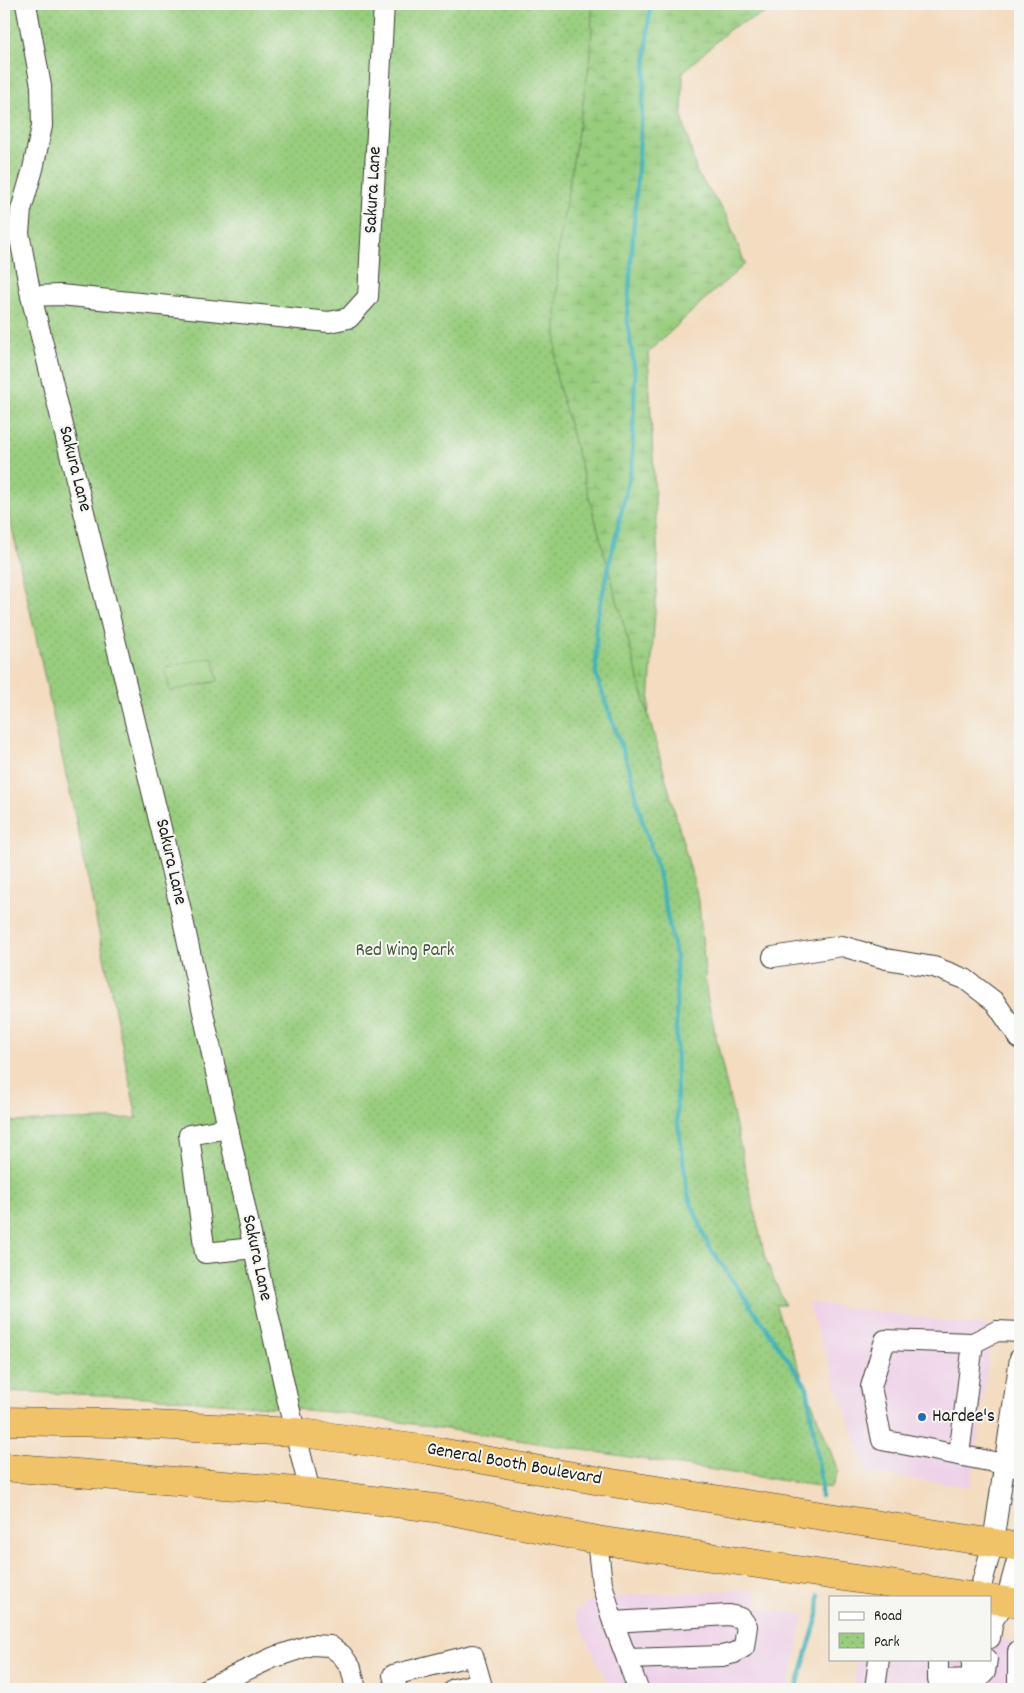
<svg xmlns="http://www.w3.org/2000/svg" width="1024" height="1693" viewBox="0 0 1024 1693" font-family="Dekko,sans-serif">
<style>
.built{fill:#eed0e7}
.wetland{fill:url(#wetland-marsh);stroke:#5a744d}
.park{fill:url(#park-dots);stroke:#5a744d}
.pitch{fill:#98cd7e;stroke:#5a744d}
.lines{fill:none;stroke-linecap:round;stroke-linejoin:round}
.stream{stroke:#42b3b9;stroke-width:4.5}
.minor-casing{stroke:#3c3934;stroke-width:22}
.highway-casing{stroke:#3c3934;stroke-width:29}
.minor{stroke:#fff;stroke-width:20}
.highway{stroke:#f1c369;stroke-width:28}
.poi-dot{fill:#1f6fb2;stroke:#f6f6f2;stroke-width:2}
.labels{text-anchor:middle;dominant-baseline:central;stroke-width:4;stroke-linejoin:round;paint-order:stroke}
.street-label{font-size:19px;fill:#1c1c1c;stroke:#f6f6f2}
.park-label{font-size:19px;fill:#475a3e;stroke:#f6f6f2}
.poi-label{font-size:19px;fill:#1c1c1c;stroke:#f6f6f2;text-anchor:start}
</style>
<defs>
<pattern id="wetland-marsh" width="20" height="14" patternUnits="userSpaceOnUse" patternTransform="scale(1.25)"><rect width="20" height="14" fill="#98cd7e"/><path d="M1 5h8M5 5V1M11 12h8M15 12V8" fill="none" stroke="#82af6c"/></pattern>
<pattern id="park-dots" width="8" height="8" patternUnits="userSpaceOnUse" patternTransform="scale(1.25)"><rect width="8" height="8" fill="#98cd7e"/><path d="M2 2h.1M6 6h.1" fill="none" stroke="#82af6c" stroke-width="1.8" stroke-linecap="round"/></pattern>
</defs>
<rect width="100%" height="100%" fill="#f6f6f2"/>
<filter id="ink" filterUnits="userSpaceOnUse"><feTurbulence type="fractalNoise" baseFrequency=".02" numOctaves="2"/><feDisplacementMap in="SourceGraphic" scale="10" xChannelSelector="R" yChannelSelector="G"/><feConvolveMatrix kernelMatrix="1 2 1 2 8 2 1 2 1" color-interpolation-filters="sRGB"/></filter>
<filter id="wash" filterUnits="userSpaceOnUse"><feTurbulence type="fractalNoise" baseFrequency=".0096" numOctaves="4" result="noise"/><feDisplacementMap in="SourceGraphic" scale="20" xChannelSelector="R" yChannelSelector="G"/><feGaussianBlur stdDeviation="1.12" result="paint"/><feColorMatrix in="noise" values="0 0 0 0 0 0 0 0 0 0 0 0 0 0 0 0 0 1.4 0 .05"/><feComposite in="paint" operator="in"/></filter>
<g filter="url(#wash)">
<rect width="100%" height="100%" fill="#f3dcbf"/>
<g class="built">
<path d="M 807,1302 L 993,1327 L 971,1487 L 868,1473 Z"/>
<path d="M 756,1589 L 757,1607 L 804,1615 L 789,1689 L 610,1689 L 574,1612 L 590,1601 L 630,1595 Z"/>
<path d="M 990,1637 L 1010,1641 L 1020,1641 L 1020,1689 L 854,1689 L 856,1659 L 990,1659 Z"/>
</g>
<path class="wetland" d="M 513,4 L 786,4 L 731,28 L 683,72 L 682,116 L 697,173 L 727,216 L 745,264 L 704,300 L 648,353 L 658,564 L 647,735 L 573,765 Z"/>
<path class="park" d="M 4,4 L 592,4 L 591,55 L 558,250 L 555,372 L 699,901 L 707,996 L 765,1258 L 785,1305 L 775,1305 L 838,1471 L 831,1488 L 341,1413 L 146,1397 L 4,1391 L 4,1122 L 137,1118 L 75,816 L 4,491 Z"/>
<path class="pitch" d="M 213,657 L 218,681 L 170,691 L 165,667 Z"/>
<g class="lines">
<g class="stream">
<path d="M 650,4 L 627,318 L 635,374 L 632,464 L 596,622 L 596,675 L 630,771 L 642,820 L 657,866 L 676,958 L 677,1117 L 688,1195 L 708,1245 L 807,1387 L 821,1482 L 821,1496"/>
<path d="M 796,1689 L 818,1615 L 819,1595"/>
</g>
</g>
</g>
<g filter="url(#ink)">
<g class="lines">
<g class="minor-casing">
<g id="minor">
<path d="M 26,4 L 41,86 L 42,126 L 33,169 L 21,210 L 19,233 L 31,296 L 46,356 L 180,906 L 268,1313 L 290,1411 L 310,1492"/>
<path d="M 31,296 L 60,295 L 329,322 L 349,318 L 368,297 L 384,4"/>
<path d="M 773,957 L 842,946 L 886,959 L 934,967 L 965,979 L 995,1002 L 1020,1039"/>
<path d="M 228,1128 L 189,1135 L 205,1253 L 254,1248"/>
<path d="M 1020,1332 L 997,1331 L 973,1343 L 885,1340 L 871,1387 L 882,1440 L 1004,1464 L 1020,1468"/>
<path d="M 959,1455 L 973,1343"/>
<path d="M 597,1540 L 602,1584 L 613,1622 L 627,1659 L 722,1656 L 734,1653 L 744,1647 L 747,1626 L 741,1618 L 729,1615 L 613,1622"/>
<path d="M 978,1597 L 993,1543 L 1020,1358"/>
<path d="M 990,1638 L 993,1620 L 1006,1601 L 1020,1550"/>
<path d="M 1018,1651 L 1018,1689"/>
<path d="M 627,1659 L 638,1689"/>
<path d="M 938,1659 L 938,1680 L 978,1679 L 978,1689"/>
<path d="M 972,1659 L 972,1671 L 978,1679 L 985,1672 L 987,1659"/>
<path d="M 206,1689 L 272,1658 L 311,1645 L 330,1646 L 342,1655 L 351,1668 L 356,1689"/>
<path d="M 397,1689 L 393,1675 L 473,1655 L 481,1683 L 454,1689"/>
<path d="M 875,1689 L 879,1659"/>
</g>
</g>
<g class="highway-casing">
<g id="highway">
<path d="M 4,1421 L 112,1423 L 295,1432 L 429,1450 L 612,1483 L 1020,1547"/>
<path d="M 4,1467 L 310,1492 L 442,1509 L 597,1540 L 977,1597"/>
<path d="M 990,1599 L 1020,1603"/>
</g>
</g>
<use href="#minor" class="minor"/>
<use href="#highway" class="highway"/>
</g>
</g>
<circle class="poi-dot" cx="922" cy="1417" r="5"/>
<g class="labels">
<g class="street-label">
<text transform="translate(374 190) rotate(-87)">Sakura Lane</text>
<text transform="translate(74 469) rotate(76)">Sakura Lane</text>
<text transform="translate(170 862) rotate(77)">Sakura Lane</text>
<text transform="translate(256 1258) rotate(78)">Sakura Lane</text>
<text transform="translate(514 1465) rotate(10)">General Booth Boulevard</text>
</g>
<g class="park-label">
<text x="405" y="951">Red Wing Park</text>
</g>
<g class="poi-label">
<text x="932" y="1417">Hardee's</text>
</g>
</g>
<rect width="1024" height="1693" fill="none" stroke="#f6f6f2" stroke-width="20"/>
<rect x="829" y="1596" width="162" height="65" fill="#f6f6f2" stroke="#9f9f9c"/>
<rect x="839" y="1612" width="25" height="8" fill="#ffffff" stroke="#9f9f9c"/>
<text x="874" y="1620" font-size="15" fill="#1c1c1c">Road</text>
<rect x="839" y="1633" width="25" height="15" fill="url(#park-dots)" stroke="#9f9f9c"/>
<text x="874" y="1646" font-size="15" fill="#1c1c1c">Park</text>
</svg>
